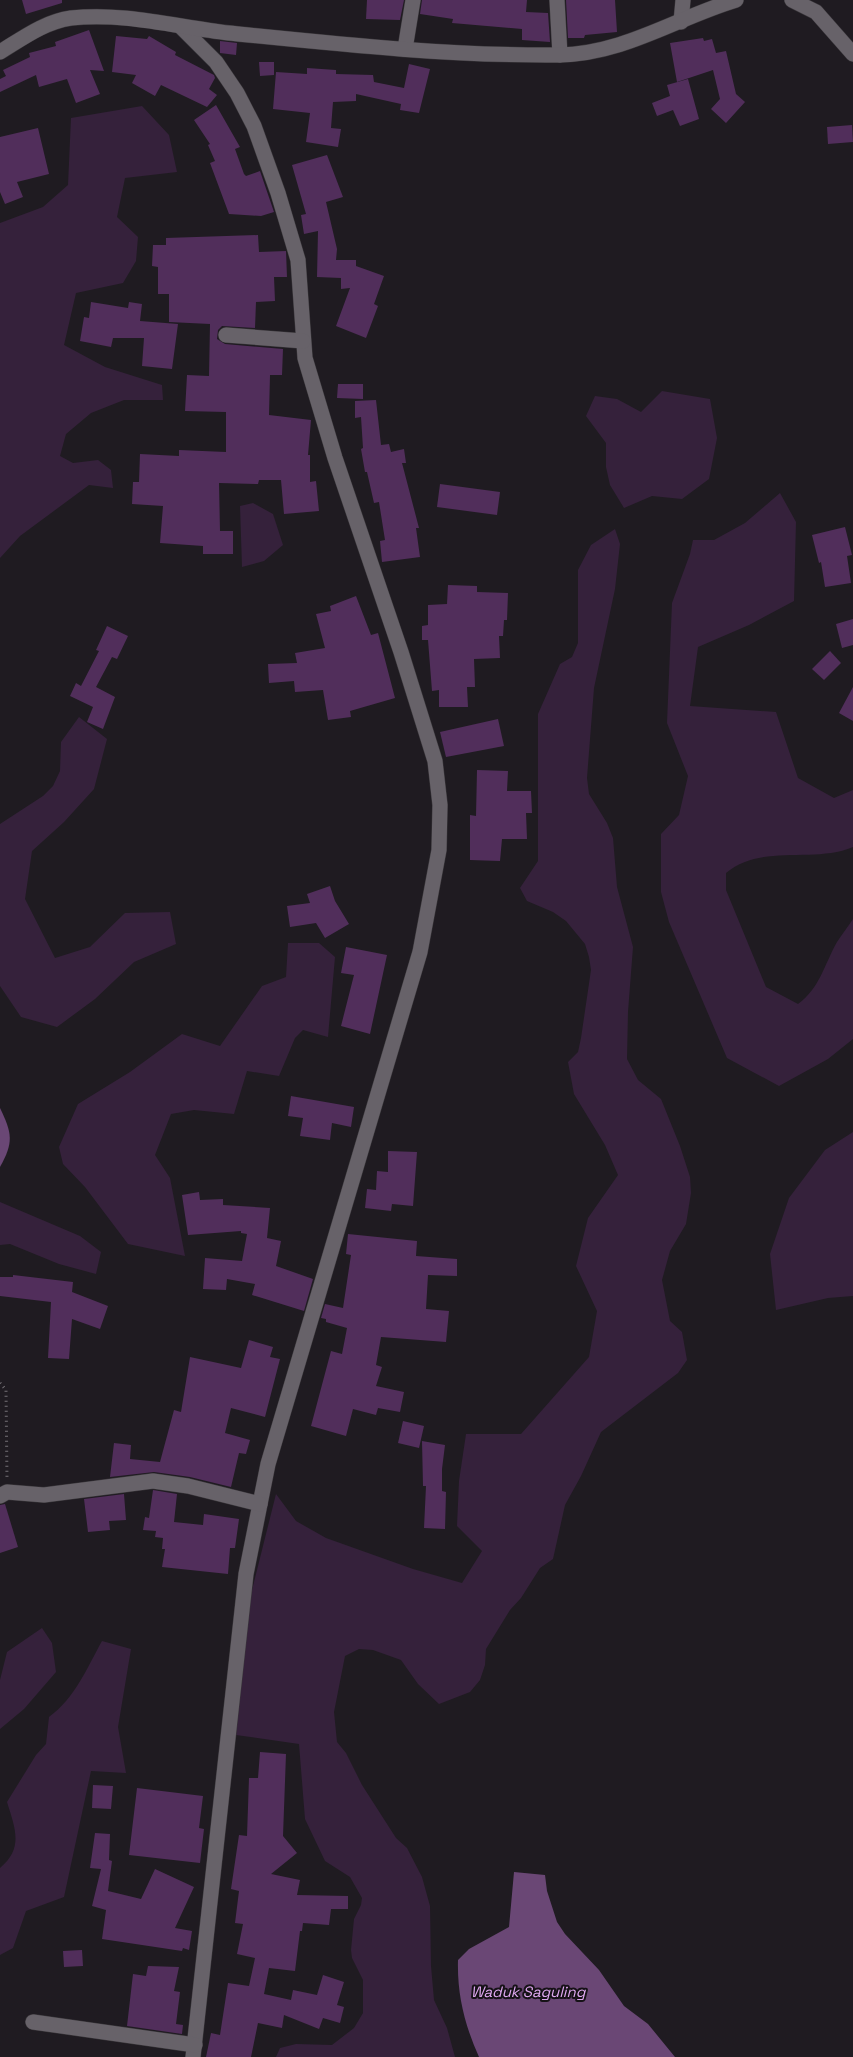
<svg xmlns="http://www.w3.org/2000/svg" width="853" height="2057" viewBox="0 0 853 2057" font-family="'Space Grotesk',sans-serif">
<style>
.green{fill:#35213b}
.water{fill:#6a4775}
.building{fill:#512e5b}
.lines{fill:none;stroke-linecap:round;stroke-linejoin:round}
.street-casing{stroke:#3a373b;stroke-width:16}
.secondary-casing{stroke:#3a373b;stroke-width:16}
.path{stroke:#767277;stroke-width:3;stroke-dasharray:1 4;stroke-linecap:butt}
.street{stroke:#676269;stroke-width:15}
.secondary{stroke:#676269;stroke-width:15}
.labels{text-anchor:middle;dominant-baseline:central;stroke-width:4;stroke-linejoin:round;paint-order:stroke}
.water-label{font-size:15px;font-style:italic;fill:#dfa8f0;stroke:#161217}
</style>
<rect width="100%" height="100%" fill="#1f1b21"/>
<g class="green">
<path d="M 142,106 L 169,135 L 177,172 L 125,178 L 117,217 L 138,237 L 136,261 L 123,283 L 76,293 L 64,345 L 105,367 L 162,385 L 163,400 L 124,400 L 91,413 L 66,434 L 60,456 L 73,463 L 98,460 L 111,470 L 113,488 L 89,485 L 20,536 L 0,558 L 0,223 L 43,207 L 68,185 L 71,118 Z"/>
<path d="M 662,391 L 710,399 L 717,438 L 709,479 L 682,499 L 652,496 L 624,508 L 610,485 L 606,467 L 606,443 L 586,416 L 595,396 L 617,399 L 641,412 Z"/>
<path d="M 780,493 L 796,522 L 794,601 L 749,625 L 698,647 L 690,706 L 776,712 L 798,778 L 834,798 L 853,790 L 853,847 C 813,864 762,843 726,873 L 726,890 L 766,987 L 798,1004 C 820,988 824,965 837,942 C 842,934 848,927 853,919 L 853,1039 L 828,1059 L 779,1086 L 727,1058 L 669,922 L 661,892 L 661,834 L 679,815 L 688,776 L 667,723 L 672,603 L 690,554 L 693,540 L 714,540 L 745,523 Z"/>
<path d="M 253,503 L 273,514 L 283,545 L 264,561 L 242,567 L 240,506 Z"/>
<path d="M 615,529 L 620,544 L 615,589 L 594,688 L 587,778 L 589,794 L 607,823 L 613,838 L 617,887 L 633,947 L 628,1012 L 627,1059 L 638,1080 L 661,1099 L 680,1146 L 690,1177 L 691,1193 L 686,1224 L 670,1251 L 662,1280 L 670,1321 L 682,1332 L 687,1360 L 678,1373 L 601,1432 L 581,1476 L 565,1505 L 553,1559 L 540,1568 L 521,1598 L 510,1610 L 486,1649 L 485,1665 L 480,1680 L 470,1692 L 439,1704 L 418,1684 L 401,1660 L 373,1650 L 359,1649 L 345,1656 L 334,1712 L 337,1742 L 346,1753 L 362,1785 L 396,1838 L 407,1848 L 422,1877 L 430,1906 L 431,1966 L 434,2000 L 447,2028 L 455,2057 L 276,2057 L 280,2048 L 296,2044 L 332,2045 L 354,2028 L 363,2013 L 363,1980 L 352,1958 L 351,1950 L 354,1919 L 361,1905 L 362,1898 L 350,1877 L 325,1861 L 305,1819 L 299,1744 L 236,1735 L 250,1598 L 276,1494 L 296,1521 L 326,1538 L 413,1569 L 462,1583 L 482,1551 L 457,1526 L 459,1481 L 466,1434 L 521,1434 L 589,1357 L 597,1311 L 576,1266 L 588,1218 L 618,1175 L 605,1145 L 574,1094 L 568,1062 L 578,1052 L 581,1038 L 591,970 L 589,957 L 585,944 L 566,921 L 553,912 L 527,901 L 520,888 L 538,861 L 538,714 L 560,664 L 572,657 L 578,643 L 578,570 L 591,545 Z"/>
<path d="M 79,717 L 107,739 L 94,789 L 64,822 L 32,851 L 25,899 L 55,958 L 90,947 L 125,913 L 170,912 L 176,944 L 134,962 L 95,999 L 57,1027 L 21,1017 L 0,986 L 0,824 L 43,796 L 53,786 L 60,771 L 61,742 Z"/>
<path d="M 288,943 L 319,943 L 335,957 L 328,1037 L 303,1030 L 295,1038 L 279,1076 L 247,1071 L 234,1114 L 194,1110 L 171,1114 L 155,1155 L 170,1178 L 185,1256 L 128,1244 L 85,1187 L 63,1164 L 59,1147 L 78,1104 L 130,1072 L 182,1034 L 220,1046 L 262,986 L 286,977 Z"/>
<path d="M 853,1132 L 853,1296 L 828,1298 L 776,1310 L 770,1254 L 789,1198 L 825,1150 Z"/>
<path d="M 0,1202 L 80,1236 L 101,1252 L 96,1274 L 59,1264 L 10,1244 L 0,1245 Z"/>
<path d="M 42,1628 L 52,1643 L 56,1672 L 24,1709 L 0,1729 L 0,1680 L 7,1652 Z"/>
<path d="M 102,1641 L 131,1649 L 118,1727 L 126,1773 L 91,1771 L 64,1897 L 26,1911 L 13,1948 L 0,1955 L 0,1868 C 24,1848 15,1828 7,1802 L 36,1755 L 46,1744 L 49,1717 C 75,1698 87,1668 102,1641 Z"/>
</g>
<g class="water">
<path d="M 0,1108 C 12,1133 14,1142 0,1167 Z"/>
<path d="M 514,1872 L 545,1875 L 547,1891 L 557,1922 L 565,1934 L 599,1970 L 624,2006 L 648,2024 L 675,2057 L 479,2057 C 465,2026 457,1995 458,1960 L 469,1949 L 509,1927 Z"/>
</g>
<g class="building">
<path d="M 22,0 L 62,0 L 62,3 L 26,14 Z"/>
<path d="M 367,0 L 404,0 L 400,20 L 366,19 Z"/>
<path d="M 422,0 L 527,0 L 526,12 L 548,13 L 550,42 L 522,40 L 522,29 L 452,23 L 453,19 L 420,14 Z"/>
<path d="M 566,0 L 615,0 L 617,32 L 585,35 L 584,38 L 568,38 Z"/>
<path d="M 89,30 L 104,71 L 90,70 L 100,94 L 76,103 L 67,79 L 39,87 L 36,75 L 0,92 L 0,79 L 6,76 L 3,70 L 30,57 L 29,53 L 56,46 L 55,42 Z"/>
<path d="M 116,36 L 147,39 L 149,36 L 176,52 L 175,55 L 214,75 L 215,78 L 209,89 L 217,95 L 207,107 L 161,85 L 155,96 L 132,83 L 136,75 L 112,72 Z"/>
<path d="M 703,38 L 704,41 L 712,39 L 716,53 L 726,51 L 736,94 L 745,102 L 726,123 L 711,109 L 720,99 L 713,70 L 677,82 L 670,43 Z"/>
<path d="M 220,41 L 237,43 L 236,55 L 220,53 Z"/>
<path d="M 259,62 L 274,62 L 274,75 L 260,76 Z"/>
<path d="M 409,64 L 430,69 L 419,113 L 400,110 L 401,104 L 356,94 L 356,101 L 333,102 L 331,128 L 341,129 L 338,147 L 306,142 L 310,113 L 273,109 L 276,72 L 307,74 L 307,68 L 336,70 L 336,74 L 373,75 L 374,82 L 404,88 Z"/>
<path d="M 688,79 L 699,119 L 680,126 L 673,110 L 657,116 L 652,103 L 670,96 L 667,85 Z"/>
<path d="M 216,105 L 240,147 L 235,149 L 244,174 L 246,176 L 260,171 L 274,212 L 261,216 L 229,214 L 210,163 L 215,161 L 208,145 L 210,144 L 194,120 Z"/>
<path d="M 852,125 L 853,142 L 828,144 L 827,127 Z"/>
<path d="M 38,128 L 49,174 L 17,182 L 23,197 L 5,204 L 0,192 L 0,137 Z"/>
<path d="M 327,155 L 343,197 L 326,202 L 337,249 L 336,260 L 356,260 L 356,266 L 384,276 L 374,304 L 378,306 L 366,338 L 336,326 L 350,288 L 341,289 L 341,278 L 317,277 L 318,231 L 304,234 L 301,215 L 306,214 L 292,165 Z"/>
<path d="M 258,235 L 259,252 L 286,251 L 287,277 L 274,277 L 275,301 L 256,302 L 255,328 L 222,326 L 218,330 L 217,339 L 225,344 L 283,349 L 282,375 L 270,375 L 269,415 L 311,420 L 308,455 L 310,455 L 310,482 L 316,481 L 319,511 L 284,514 L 281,480 L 259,480 L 258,484 L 219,483 L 220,531 L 233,531 L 233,554 L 203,554 L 203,546 L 160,543 L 163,506 L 132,504 L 133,482 L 139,482 L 140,454 L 179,456 L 179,450 L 226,452 L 226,412 L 185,411 L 187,375 L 209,376 L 210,324 L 169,322 L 169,294 L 158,294 L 158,267 L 152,266 L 153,245 L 166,245 L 166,238 Z"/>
<path d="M 91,302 L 128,308 L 129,302 L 142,304 L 140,321 L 178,324 L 172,369 L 142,366 L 144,338 L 113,338 L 111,347 L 80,341 L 84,317 L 89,318 Z"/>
<path d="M 338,384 L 363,384 L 363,399 L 337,398 Z"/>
<path d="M 376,400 L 381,445 L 389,444 L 391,452 L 404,449 L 406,463 L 402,463 L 419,528 L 416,528 L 420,557 L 382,562 L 380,541 L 385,540 L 379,502 L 374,503 L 367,472 L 365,472 L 361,449 L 363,448 L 361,417 L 355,418 L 355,401 Z"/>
<path d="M 440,484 L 500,492 L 497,515 L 437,507 Z"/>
<path d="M 845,527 L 852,555 L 847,556 L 851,583 L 825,587 L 821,562 L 819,563 L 812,535 Z"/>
<path d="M 448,585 L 477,586 L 477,592 L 508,593 L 507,620 L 504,620 L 503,636 L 499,636 L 500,658 L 474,659 L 475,687 L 467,687 L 468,707 L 439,707 L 439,690 L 432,691 L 428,640 L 422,640 L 422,626 L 428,625 L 428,605 L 447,604 Z"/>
<path d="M 356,596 L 371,635 L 378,633 L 395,698 L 350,711 L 351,717 L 328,720 L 323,690 L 295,692 L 294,681 L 269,683 L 268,664 L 297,663 L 295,653 L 325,648 L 316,614 L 331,611 L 330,606 Z"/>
<path d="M 853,619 L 853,645 L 842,648 L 836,624 Z"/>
<path d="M 107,626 L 128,636 L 117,659 L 112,657 L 96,687 L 115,697 L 103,729 L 87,722 L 93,707 L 70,696 L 76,683 L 81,686 L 99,651 L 96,650 Z"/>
<path d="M 830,651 L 841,663 L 824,680 L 812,669 Z"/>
<path d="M 853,687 L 853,721 L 839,713 Z"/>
<path d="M 498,719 L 504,746 L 446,757 L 440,732 Z"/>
<path d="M 477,770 L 508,771 L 507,791 L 531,791 L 532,813 L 526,813 L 527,839 L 502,839 L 500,861 L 470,860 L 470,815 L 476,816 Z"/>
<path d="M 330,886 L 335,901 L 349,924 L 325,938 L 316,923 L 290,927 L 287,906 L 310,903 L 307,894 Z"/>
<path d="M 346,947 L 387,955 L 370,1034 L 341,1026 L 354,975 L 341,973 Z"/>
<path d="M 291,1096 L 354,1107 L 351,1127 L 332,1123 L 330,1140 L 300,1136 L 303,1118 L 288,1116 Z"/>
<path d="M 388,1151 L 417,1152 L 413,1206 L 392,1204 L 391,1211 L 365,1208 L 367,1189 L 376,1190 L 377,1171 L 388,1172 Z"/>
<path d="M 199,1192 L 200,1200 L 223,1199 L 223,1205 L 270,1208 L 267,1238 L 281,1241 L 276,1266 L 313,1279 L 304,1311 L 252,1295 L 255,1284 L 227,1279 L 226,1290 L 203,1289 L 205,1258 L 242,1261 L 247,1234 L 241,1233 L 241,1231 L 188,1235 L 182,1195 Z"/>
<path d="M 348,1234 L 417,1241 L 416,1256 L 457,1259 L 457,1276 L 428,1275 L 426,1309 L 449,1311 L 446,1342 L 381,1337 L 376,1365 L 382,1367 L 376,1386 L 404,1392 L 400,1412 L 378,1408 L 376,1415 L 353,1409 L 346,1436 L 311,1426 L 331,1351 L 342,1354 L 347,1328 L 326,1322 L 326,1319 L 321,1318 L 325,1304 L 343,1308 L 351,1255 L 346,1254 Z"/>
<path d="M 13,1275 L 73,1282 L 72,1292 L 108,1306 L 100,1329 L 72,1319 L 69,1359 L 48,1358 L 51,1302 L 0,1296 L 0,1277 L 13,1277 Z"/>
<path d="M 249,1340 L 273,1347 L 270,1357 L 280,1359 L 265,1417 L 231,1408 L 225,1433 L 250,1440 L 246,1454 L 239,1453 L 231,1487 L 190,1477 L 154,1472 L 110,1477 L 114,1443 L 131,1445 L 130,1459 L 160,1462 L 174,1410 L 181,1412 L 190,1357 L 241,1368 Z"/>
<path d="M 403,1421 L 424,1426 L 419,1448 L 398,1443 Z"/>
<path d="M 422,1441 L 445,1445 L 442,1469 L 442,1491 L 446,1492 L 445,1529 L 424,1528 L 426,1486 L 423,1486 Z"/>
<path d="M 153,1490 L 177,1494 L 174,1522 L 203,1525 L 204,1514 L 239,1519 L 235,1548 L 230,1548 L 228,1574 L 162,1567 L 165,1549 L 162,1549 L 163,1538 L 155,1537 L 156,1531 L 143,1530 L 145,1517 L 149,1518 Z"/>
<path d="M 124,1494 L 126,1520 L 109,1521 L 110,1530 L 88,1532 L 84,1499 Z"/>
<path d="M 5,1504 L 18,1547 L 0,1553 L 0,1505 Z"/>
<path d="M 260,1752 L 286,1754 L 283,1836 L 297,1853 L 271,1874 L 300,1880 L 297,1895 L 348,1896 L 348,1909 L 331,1909 L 329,1925 L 303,1923 L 302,1931 L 300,1931 L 295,1971 L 269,1968 L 264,1994 L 291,2000 L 293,1990 L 317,1995 L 323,1975 L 344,1982 L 337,2005 L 344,2007 L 340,2023 L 323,2018 L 319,2029 L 284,2015 L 282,2028 L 258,2023 L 251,2057 L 206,2057 L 211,2033 L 220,2035 L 228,1983 L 249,1986 L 255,1958 L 237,1954 L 243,1924 L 235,1923 L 239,1891 L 231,1889 L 239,1835 L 247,1836 L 249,1778 L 258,1778 Z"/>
<path d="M 93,1785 L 113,1786 L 111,1809 L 92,1808 Z"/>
<path d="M 137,1788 L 203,1796 L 199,1828 L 204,1829 L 200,1863 L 129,1855 Z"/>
<path d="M 95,1833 L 110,1834 L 109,1860 L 112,1861 L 108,1891 L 141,1899 L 155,1869 L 194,1887 L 175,1928 L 192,1931 L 189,1950 L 183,1948 L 182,1951 L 102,1939 L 106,1910 L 92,1906 L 101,1869 L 90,1868 Z"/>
<path d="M 82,1950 L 83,1966 L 64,1967 L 63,1951 Z"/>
<path d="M 148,1966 L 179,1967 L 174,1991 L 180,1992 L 176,2024 L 183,2025 L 182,2034 L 127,2026 L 133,1974 L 146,1976 Z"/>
</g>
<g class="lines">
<g class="street-casing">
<g id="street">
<path d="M 557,0 L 560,55"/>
<path d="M 681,22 L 683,0"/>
<path d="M 181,27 L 216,62 L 237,93 L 254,126 L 278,193 L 298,260 L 305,358 L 335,458 L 401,652 L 435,761 L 440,805 L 439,850 L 420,952 L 268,1464 L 246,1574 L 193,2057"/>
<path d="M 405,49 L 413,0"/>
<path d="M 226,335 L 303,341"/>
<path d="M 0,1496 L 7,1492 L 44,1495 L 153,1481 L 188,1486 L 260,1504"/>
<path d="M 33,2022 L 195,2045"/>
</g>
</g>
<g class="secondary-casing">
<g id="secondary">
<path d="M 792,0 L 816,12 L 853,54"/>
<path d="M 0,52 C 23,38 44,22 71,18 C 124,12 177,27 229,33 C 338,44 450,56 559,55 C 624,54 676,18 736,0"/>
</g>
</g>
<path class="path" d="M 0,1383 L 6,1390 L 7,1479"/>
<use href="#street" class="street"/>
<use href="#secondary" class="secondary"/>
</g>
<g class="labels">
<g class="water-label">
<text x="528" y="1991">Waduk Saguling</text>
</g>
</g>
</svg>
